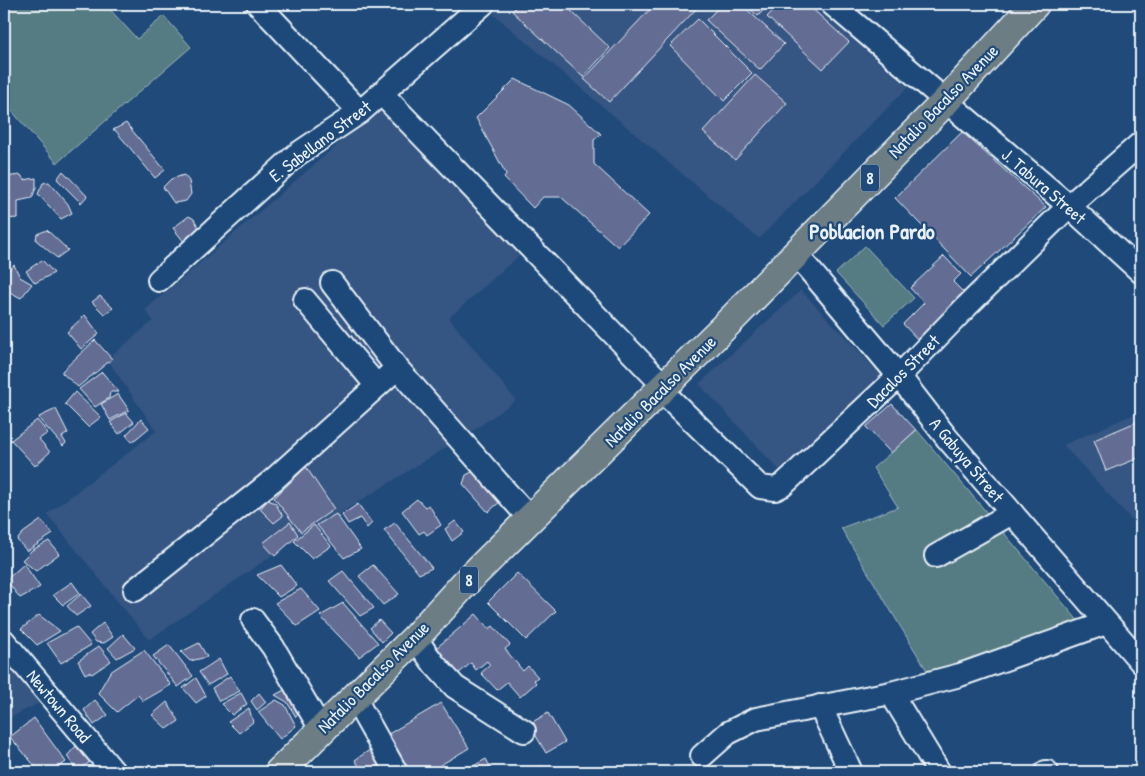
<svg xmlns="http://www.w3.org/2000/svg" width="1145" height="776" viewBox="0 0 1145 776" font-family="'Patrick Hand',sans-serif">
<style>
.built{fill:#345482}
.green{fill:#557c82;stroke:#9eb6bd}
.building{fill:#646c93;stroke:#e8f1f8}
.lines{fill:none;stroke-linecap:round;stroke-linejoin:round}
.minor-casing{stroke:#e8f1f8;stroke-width:26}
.major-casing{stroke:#e8f1f8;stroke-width:31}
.minor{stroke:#1f4a7a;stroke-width:22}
.major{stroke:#6d7d84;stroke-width:28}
.labels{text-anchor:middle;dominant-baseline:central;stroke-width:4.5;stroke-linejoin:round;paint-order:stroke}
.shield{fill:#1f4a7a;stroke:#acbfd2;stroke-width:1}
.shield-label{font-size:16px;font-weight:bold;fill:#e8f1f8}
.street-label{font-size:18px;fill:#e8f1f8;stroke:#1f4a7a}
.district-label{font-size:22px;font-weight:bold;fill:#e8f1f8;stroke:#1f4a7a}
</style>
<rect width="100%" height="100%" fill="#1f4a7a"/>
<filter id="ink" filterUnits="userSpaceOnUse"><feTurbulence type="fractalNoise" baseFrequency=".02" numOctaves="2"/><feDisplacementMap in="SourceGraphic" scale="10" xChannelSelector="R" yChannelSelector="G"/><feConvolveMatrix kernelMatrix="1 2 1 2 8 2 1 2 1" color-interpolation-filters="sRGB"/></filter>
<g filter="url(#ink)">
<g class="built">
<path d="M 503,4 L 811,4 L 908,87 L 759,239 L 493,14 Z"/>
<path d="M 381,107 L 520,255 L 449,318 L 516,400 L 476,429 L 270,557 L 149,640 L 47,514 L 156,431 L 107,359 L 153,321 L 145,310 Z"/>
<path d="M 801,290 L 882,376 L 779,470 L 699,384 Z"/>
<path d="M 1141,411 L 1141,530 L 1063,445 Z"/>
<path d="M 1141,600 L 1141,624 L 1130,611 Z"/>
<path d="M 4,653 L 49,698 L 4,721 Z"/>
</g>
<g class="green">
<path d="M 4,4 L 105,4 L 137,39 L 164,16 L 191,47 L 57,163 L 4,102 Z"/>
<path d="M 865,246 L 914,298 L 884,325 L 836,273 Z"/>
<path d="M 917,430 L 1080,623 L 929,674 L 841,528 L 898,507 L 873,468 Z"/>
</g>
<g class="building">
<path d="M 519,4 L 578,4 L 571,11 L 610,48 L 583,77 L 512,11 Z"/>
<path d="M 655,4 L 695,4 L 698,7 L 609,102 L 584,79 Z"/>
<path d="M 722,4 L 741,4 L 784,44 L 760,70 L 706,20 Z"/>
<path d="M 744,4 L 769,4 L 758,16 Z"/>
<path d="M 779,4 L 807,4 L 849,42 L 823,69 L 767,17 Z"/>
<path d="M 698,19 L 752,73 L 724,101 L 670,46 Z"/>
<path d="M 755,75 L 787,103 L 735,160 L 703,132 Z"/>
<path d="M 515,79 L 569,105 L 601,134 L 594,140 L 594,164 L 649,215 L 618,247 L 561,197 L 543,197 L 533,208 L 504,178 L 506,174 L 476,118 Z"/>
<path d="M 126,123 L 165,170 L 155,178 L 115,130 L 113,130 Z"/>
<path d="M 962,132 L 1046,207 L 971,277 L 895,198 Z"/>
<path d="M 63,171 L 87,196 L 81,203 L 57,179 Z"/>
<path d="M 21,175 L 24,180 L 36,178 L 36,188 L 32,198 L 18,201 L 18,218 L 4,219 L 4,177 Z"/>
<path d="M 184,175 L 189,181 L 191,194 L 186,201 L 174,203 L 163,187 L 171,179 Z"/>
<path d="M 49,182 L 68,204 L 72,213 L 61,219 L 38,194 L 43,183 Z"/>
<path d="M 189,216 L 194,219 L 199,228 L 196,236 L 185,243 L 173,228 Z"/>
<path d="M 47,230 L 68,250 L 57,258 L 36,240 L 37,234 Z"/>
<path d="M 944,256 L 961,274 L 953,282 L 966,295 L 918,340 L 903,324 L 924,303 L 910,288 Z"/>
<path d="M 42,260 L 54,273 L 35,283 L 26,271 Z"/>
<path d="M 14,265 L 20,277 L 32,284 L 21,298 L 4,289 L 4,275 Z"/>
<path d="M 100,296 L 113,308 L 104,314 L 92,302 Z"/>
<path d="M 85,315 L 99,334 L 81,349 L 67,332 Z"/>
<path d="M 95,340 L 112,359 L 78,387 L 62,373 L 62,371 Z"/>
<path d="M 102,372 L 119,392 L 110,392 L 109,398 L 95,407 L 79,389 Z"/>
<path d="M 75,392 L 101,417 L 88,427 L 65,404 Z"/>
<path d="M 118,394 L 129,410 L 110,420 L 101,404 Z"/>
<path d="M 892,404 L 916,430 L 891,453 L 866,427 Z"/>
<path d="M 56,409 L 68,433 L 62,437 L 66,443 L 63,446 L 40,420 L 39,417 Z"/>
<path d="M 126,413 L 134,422 L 119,434 L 110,422 Z"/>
<path d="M 141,419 L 149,428 L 132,442 L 126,435 Z"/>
<path d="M 37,420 L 48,433 L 39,439 L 50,452 L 35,466 L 11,440 Z"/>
<path d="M 1141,420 L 1141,457 L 1106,471 L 1094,440 Z"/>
<path d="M 306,467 L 334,509 L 301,532 L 274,498 Z"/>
<path d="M 476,470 L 501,501 L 488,512 L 463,484 L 466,475 Z"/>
<path d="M 417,499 L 425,507 L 429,505 L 441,525 L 427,535 L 424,531 L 419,534 L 402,511 Z"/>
<path d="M 268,500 L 275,503 L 283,516 L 274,523 L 260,509 Z"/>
<path d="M 358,504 L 372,523 L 367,528 L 360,518 L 348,524 L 342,515 Z"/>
<path d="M 336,514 L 361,549 L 344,558 L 317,525 Z"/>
<path d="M 41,520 L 53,534 L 27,551 L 17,540 L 23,533 Z"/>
<path d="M 455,521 L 464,532 L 452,541 L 445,529 Z"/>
<path d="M 290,522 L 298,535 L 275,556 L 263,543 Z"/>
<path d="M 395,523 L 432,568 L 419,574 L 384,530 Z"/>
<path d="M 314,525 L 331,546 L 312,559 L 294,541 Z"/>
<path d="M 49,541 L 59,554 L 36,571 L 22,560 L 32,550 Z"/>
<path d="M 24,564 L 40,587 L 20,598 L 6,580 Z"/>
<path d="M 281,565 L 297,586 L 279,597 L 257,575 Z"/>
<path d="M 373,565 L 399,594 L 383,605 L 359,576 Z"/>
<path d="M 343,571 L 374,608 L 360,616 L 329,581 Z"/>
<path d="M 517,573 L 556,611 L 526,640 L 488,602 Z"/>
<path d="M 72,582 L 80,593 L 63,605 L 53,595 Z"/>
<path d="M 301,589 L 320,611 L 297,626 L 275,603 Z"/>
<path d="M 81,594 L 91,606 L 76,616 L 67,606 Z"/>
<path d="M 343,603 L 378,643 L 359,657 L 320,616 Z"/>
<path d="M 476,614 L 489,629 L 493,626 L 510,645 L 505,649 L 523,671 L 528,666 L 538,677 L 534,680 L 536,683 L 520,697 L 507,682 L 497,690 L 481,673 L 490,665 L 487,661 L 476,670 L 471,663 L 457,675 L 435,649 Z"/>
<path d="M 39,615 L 60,631 L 37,645 L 21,629 Z"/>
<path d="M 379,620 L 391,633 L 382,642 L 370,628 Z"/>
<path d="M 103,623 L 113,637 L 104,643 L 96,642 L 90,634 Z"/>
<path d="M 76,627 L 91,645 L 61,663 L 47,643 Z"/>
<path d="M 123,634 L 135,648 L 117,658 L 108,648 Z"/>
<path d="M 199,643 L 207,657 L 190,661 L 181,652 Z"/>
<path d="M 169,645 L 193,676 L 178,687 L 153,656 Z"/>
<path d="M 99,646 L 111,661 L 92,674 L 89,672 L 85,674 L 78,661 Z"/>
<path d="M 144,650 L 171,685 L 143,701 L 138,695 L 117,712 L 98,693 L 110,672 Z"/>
<path d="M 219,659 L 227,674 L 208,685 L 199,672 Z"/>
<path d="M 230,676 L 240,691 L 219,701 L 212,688 Z"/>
<path d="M 196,678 L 206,696 L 196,703 L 183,688 Z"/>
<path d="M 286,689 L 302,708 L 296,717 L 287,702 L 275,695 Z"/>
<path d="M 241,693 L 247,704 L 232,715 L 221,704 Z"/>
<path d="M 259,693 L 266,702 L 257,710 L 251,701 Z"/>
<path d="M 95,700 L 108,715 L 94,725 L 84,710 Z"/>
<path d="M 276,700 L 285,705 L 296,726 L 280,739 L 258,712 Z"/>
<path d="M 167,702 L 179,721 L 167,729 L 152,715 Z"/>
<path d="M 441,703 L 469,748 L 429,772 L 407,772 L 385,736 Z"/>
<path d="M 249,708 L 253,722 L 239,733 L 228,722 Z"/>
<path d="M 548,713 L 565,742 L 546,753 L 529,724 Z"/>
<path d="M 34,718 L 66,762 L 52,772 L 40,772 L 10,737 Z"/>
<path d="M 76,746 L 90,762 L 77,771 L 67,756 Z"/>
<path d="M 371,749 L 386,770 L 382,772 L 363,772 L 355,760 Z"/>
<path d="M 486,759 L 493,772 L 463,772 L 468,769 Z"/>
<path d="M 542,766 L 546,772 L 530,772 Z"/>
</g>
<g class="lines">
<g class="minor-casing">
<g id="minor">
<path d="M 258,4 L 360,112"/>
<path d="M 832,4 L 1069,206 L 1141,272"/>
<path d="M 382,94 L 664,386"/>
<path d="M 796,254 L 899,376 L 947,438 L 1141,662"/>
<path d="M 159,280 L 296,155 L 360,112 L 483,4"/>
<path d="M 332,283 L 397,368 L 530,519"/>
<path d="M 305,300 L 377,386"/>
<path d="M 660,389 L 760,487 L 775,489 L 783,485 L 899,376 L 967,306 L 1069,206 L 1141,143"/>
<path d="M 936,556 L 1012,513"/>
<path d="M 135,590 L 272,481 L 397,368"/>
<path d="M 253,620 L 273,647 L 321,729"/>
<path d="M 415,638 L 434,664 L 455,687 L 524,731"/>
<path d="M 4,641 L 114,772"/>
<path d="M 891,693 L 939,772"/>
<path d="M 354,697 L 396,772"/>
<path d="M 820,706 L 851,772"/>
<path d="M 702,756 L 728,733 L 756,719 L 891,693 L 960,675 L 1106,623"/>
<path d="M 1046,772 L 1047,772"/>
</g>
</g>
<g class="major-casing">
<path id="major" d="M 279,772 L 415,638 L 466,582 L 731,320 L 945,102 L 1035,4"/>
</g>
<use href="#minor" class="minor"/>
<use href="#major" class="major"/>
</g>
</g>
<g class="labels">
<g class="shield">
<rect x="861" y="164.5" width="18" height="27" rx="4"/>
<rect x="460" y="566.5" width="18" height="27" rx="4"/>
</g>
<g class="shield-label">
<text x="870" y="178">8</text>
<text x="469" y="580">8</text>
</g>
<g class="street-label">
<text transform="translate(943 101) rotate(-46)">Natalio Bacalso Avenue</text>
<text transform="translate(320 141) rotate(-37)">E. Sabellano Street</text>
<text transform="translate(1044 186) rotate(41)">J. Tabura Street</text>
<text transform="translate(903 371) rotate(-45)">Dacalos Street</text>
<text transform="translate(660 391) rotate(-45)">Natalio Bacalso Avenue</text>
<text transform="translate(967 460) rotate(50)">A Gabuya Street</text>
<text transform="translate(373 677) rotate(-45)">Natalio Bacalso Avenue</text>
<text transform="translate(59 706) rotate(50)">Newtown Road</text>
</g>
<g class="district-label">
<text x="872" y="231">Poblacion Pardo</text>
</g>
</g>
<rect width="1145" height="776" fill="none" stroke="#1f4a7a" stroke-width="20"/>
<rect x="10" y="10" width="1125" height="756" fill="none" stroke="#e8f1f8" stroke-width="2" filter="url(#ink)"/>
</svg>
